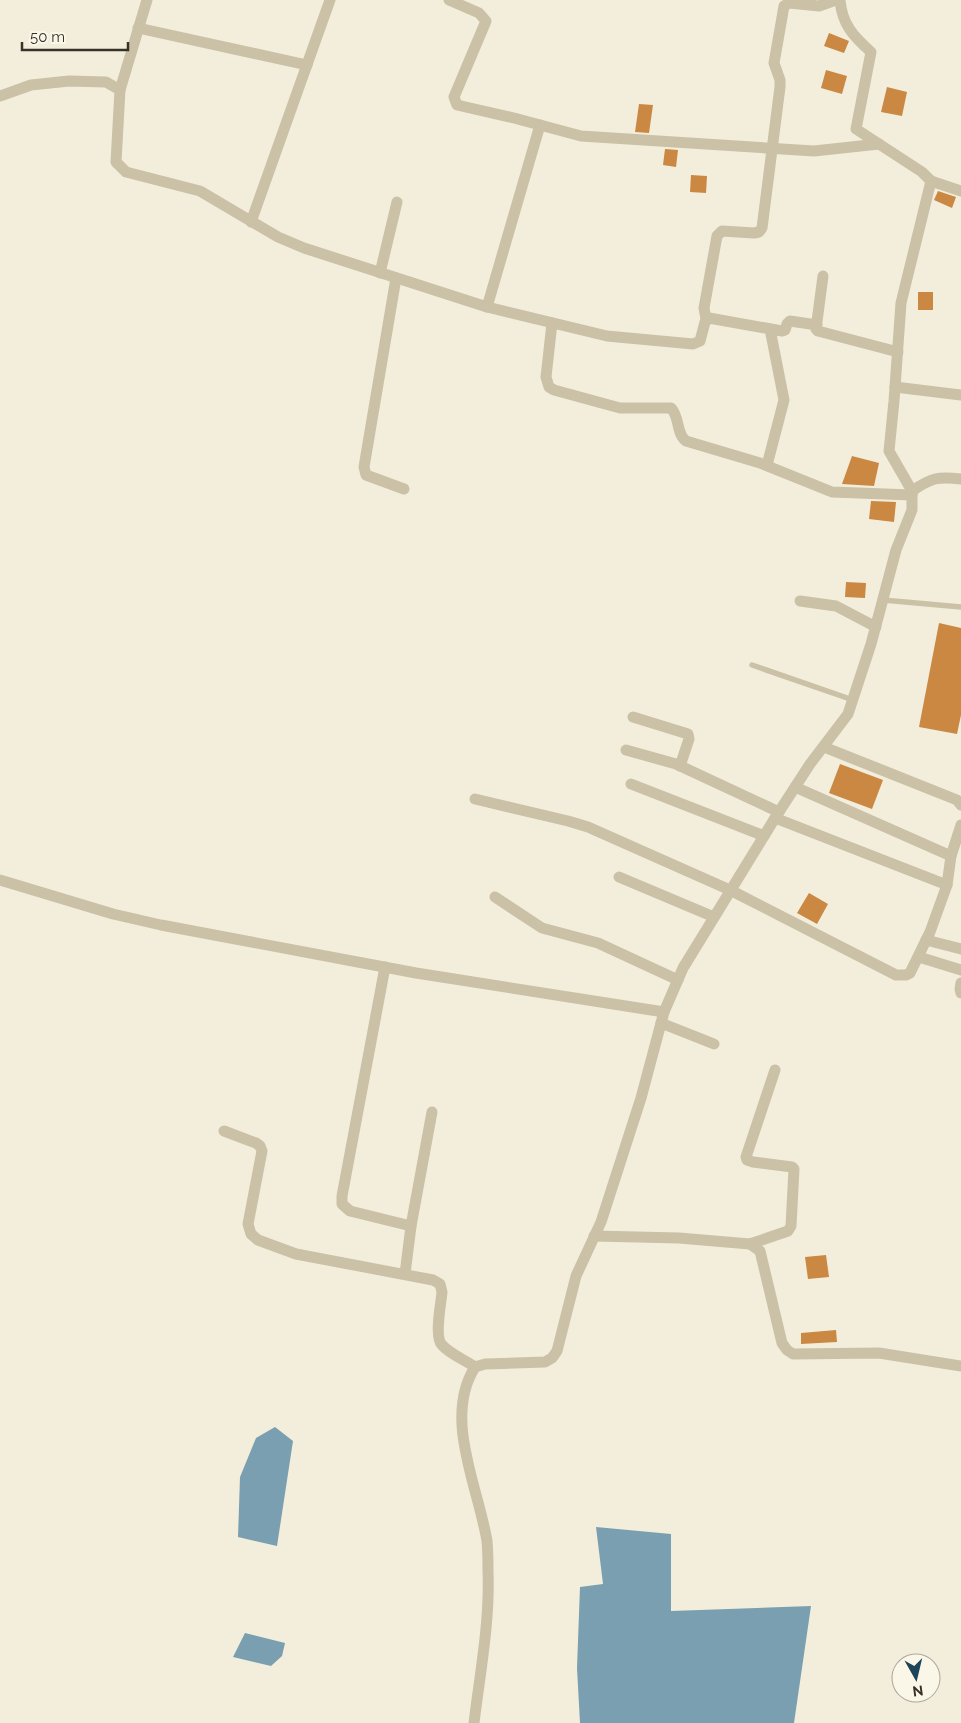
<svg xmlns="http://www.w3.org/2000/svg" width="961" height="1723" viewBox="0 0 961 1723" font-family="Raleway,sans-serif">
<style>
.water{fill:#799fb1}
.building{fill:#ca8842}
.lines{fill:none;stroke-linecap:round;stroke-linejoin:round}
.service{stroke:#cbc1a7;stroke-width:5.5}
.minor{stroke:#cbc1a7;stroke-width:11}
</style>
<rect width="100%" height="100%" fill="#f3eedb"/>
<g class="water">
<path d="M 275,1427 L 293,1441 L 277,1546 L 238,1537 L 240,1477 L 256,1438 Z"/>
<path d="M 596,1527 L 671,1534 L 671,1611 L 811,1606 L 794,1723 L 580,1723 L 577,1668 L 580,1587 L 603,1584 Z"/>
<path d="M 245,1633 L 285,1643 L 282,1656 L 271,1666 L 233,1657 Z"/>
</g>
<g class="building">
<path d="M 829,33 L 849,41 L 844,53 L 824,46 Z"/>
<path d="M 826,70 L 847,76 L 842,94 L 821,88 Z"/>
<path d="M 887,87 L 907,92 L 902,116 L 881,112 Z"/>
<path d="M 639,104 L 653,105 L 649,133 L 635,132 Z"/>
<path d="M 665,149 L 678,150 L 676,167 L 663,165 Z"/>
<path d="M 691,175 L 707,176 L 706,193 L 690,192 Z"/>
<path d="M 938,191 L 956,197 L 952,208 L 934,200 Z"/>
<rect x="918" y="292" width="15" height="18"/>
<path d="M 852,456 L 879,463 L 874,486 L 842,484 Z"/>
<path d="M 871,501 L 896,502 L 894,522 L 869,519 Z"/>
<path d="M 846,582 L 866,583 L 865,598 L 845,597 Z"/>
<path d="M 939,623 L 961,628 L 961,715 L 957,734 L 919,727 Z"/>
<path d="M 840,764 L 883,780 L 872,809 L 829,793 Z"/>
<path d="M 809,893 L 828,904 L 817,924 L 797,913 Z"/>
<path d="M 826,1255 L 829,1277 L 808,1279 L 805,1257 Z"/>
<path d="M 836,1330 L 837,1342 L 801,1344 L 801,1333 Z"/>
</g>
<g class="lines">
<g class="service">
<path d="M 883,600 L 961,607"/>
<path d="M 752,665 L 853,700"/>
</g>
<g class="minor">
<path d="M 449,0 L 479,13 L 486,21 L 454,97 L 457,105 L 514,118 L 581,136 L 814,151 L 879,144"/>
<path d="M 138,28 L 307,65"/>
<path d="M 120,90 L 147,0"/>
<path d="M 0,96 L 31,85 L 69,81 L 106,82 L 120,90 L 116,162 L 126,172 L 200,191 L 278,237 L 304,248 L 487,307 L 540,125"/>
<path d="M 931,181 L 961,191"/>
<path d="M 251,222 L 330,0"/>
<path d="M 380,273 L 397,202"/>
<path d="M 823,276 L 816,329 L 818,331 L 898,352"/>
<path d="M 396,278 L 364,467 L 366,475 L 404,489"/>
<path d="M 487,307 L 607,336 L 693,344 L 700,341 L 705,322 L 709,318 L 782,331 L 785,330 L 787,324 L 790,321 L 817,325"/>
<path d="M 706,319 L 704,308 L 717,236 L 722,231 L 754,233 L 759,232 L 762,228 L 780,87 L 780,80 L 774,63 L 784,6 L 789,3 L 819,6 L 836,0"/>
<path d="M 552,323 L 546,377 L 549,387 L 554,390 L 620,408 L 671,408 C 680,417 676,434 686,441 L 760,463 L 832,492 L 912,495"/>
<path d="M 895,387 L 961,395"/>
<path d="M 767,465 L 784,400 L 770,329"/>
<path d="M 912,491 C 931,478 938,476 961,479"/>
<path d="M 800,601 L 836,606 L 876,627"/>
<path d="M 633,717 L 688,734 L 689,739 L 680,766"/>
<path d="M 824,747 L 957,800 L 961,805"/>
<path d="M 626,750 L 676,764 L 779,812"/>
<path d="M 631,784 L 764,836"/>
<path d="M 795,787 L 951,856"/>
<path d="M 475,799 L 568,821 L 588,827 L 730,890 L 896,975 L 906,975 L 910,973 L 930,932 L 947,885"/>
<path d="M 775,818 L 947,885 L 951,856 L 961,825"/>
<path d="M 619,877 L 714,917"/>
<path d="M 0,880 L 113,914 L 161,925 L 416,973 L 664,1012"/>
<path d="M 495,897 L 542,928 L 598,943 L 678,980"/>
<path d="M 926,940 L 961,949"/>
<path d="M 919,957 L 961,970"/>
<path d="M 385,967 L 342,1196 L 342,1204 L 350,1211 L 411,1226"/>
<path d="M 961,983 L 960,989 L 961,993"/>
<path d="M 661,1023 L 714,1044"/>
<path d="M 224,1131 L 256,1143 L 260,1146 L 262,1151 L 248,1224 L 251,1234 L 258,1240 L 296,1254 L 433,1280 L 440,1284 L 442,1292 C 441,1304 434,1337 442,1345 C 450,1354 465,1360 475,1367"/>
<path d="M 594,1236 L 679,1238 L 750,1244 L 760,1251 L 782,1343 L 787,1350 L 793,1354 L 879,1353 L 961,1366"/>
<path d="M 750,1244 L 788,1231 L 791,1226 L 794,1169 L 792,1167 L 753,1162 L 747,1160 L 746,1157 L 775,1070"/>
<path d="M 405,1274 L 411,1226 L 432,1112"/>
<path d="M 474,1723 C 480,1673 490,1622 488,1571 C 488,1561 488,1551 487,1541 C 478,1486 443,1418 475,1367 L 485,1364 L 545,1362 L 552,1358 L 557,1351 L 576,1276 L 601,1222 L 641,1098 L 664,1012 L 683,968 L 775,818 L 810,764 L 848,714 L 871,644 L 896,550 L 912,510 L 912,491 L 889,451 L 894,401 L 901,303 L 931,181 L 922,172 L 856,129 L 871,52 C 853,36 842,24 840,0"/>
</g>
</g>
<g transform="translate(916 1678) rotate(172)"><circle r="24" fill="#faf7e8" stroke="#aca89b"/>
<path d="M0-4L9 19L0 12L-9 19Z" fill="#1c455a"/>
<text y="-8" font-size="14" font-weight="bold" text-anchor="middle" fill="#373128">N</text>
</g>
<path d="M22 42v8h106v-8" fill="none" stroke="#373128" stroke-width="2.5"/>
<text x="30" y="42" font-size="15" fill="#373128" stroke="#faf7e8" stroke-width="4" paint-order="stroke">50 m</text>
</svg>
